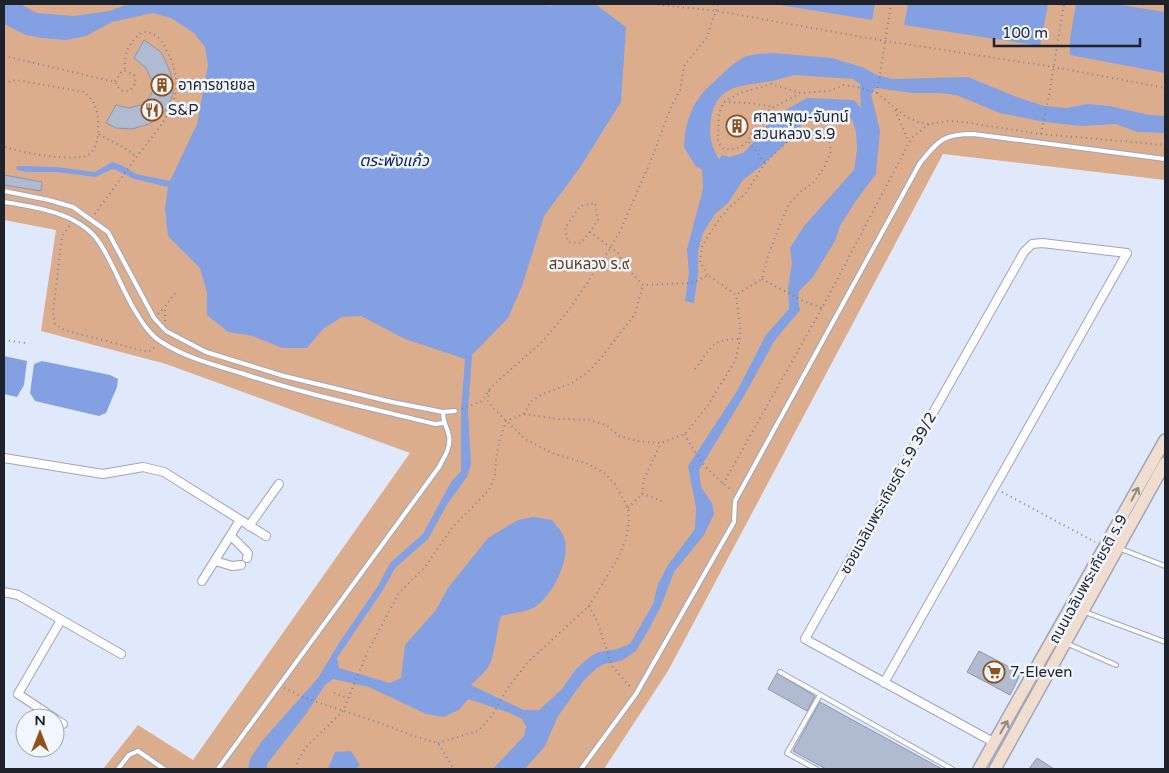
<svg xmlns="http://www.w3.org/2000/svg" width="1169" height="773" viewBox="0 0 1169 773" font-family="'Varela Round','Noto Sans Thai',sans-serif">
<style>
.green{fill:#dcad8c}
.water{fill:#83a0e2;fill-rule:evenodd}
.building{fill:#b0bad0;stroke:#8c96ab}
.lines{fill:none;stroke-linecap:round;stroke-linejoin:round}
.lane-casing{stroke:#9ca6bc;stroke-width:6}
.street-casing{stroke:#9ca6bc;stroke-width:10}
.secondary-casing{stroke:#9ca6bc;stroke-width:14}
.path{stroke:#7e8491;stroke-width:2;stroke-dasharray:1 4;stroke-linecap:butt}
.lane{stroke:#fff;stroke-width:4}
.street{stroke:#fff;stroke-width:8}
.secondary{stroke:#f1ddce;stroke-width:11}
.oneway{stroke:#928984}
.labels{text-anchor:middle;dominant-baseline:central;stroke-width:5;stroke-linejoin:round;paint-order:stroke}
.poi-label{font-size:15px;fill:#1e222a;stroke:#f1f6ff;text-anchor:start}
.park-label{font-size:15px;fill:#643815;stroke:#f1f6ff}
.street-label{font-size:15px;fill:#1e222a;stroke:#f1f6ff}
.water-label{font-size:16px;font-style:italic;fill:#0b216c;stroke:#f1f6ff}
</style>
<rect width="100%" height="100%" fill="#e0e8fb"/>
<path class="green" d="M 4,4 L 1165,4 L 1165,180 L 943,154 L 668,671 L 604,769 L 103,769 L 138,725 L 193,760 L 410,453 L 166,364 L 41,331 L 56,230 L 4,220 Z"/>
<g class="water">
<path d="M 4,4 L 20,4 L 37,13 L 74,16 L 109,11 L 129,4 L 544,4 L 550,6 L 555,4 L 595,4 L 626,27 L 621,102 L 581,166 L 544,216 L 522,286 L 508,318 L 472,355 L 468,411 L 471,464 L 467,477 L 448,503 L 428,539 L 395,568 L 383,590 L 337,658 L 339,668 L 390,683 L 401,678 L 405,645 L 436,610 L 448,588 L 488,538 L 518,520 L 533,517 L 552,520 C 555,524 561,530 563,535 C 573,556 553,595 535,607 C 527,612 511,613 501,616 C 496,632 496,649 490,664 C 486,672 477,679 471,685 L 524,710 L 539,710 L 562,689 L 576,669 L 591,656 L 599,652 L 617,649 L 630,644 L 653,604 L 658,584 L 668,565 L 695,529 L 696,508 L 688,466 L 737,391 L 766,335 L 789,309 L 788,288 L 792,263 L 790,248 L 804,226 L 854,170 L 857,150 L 856,132 L 852,119 L 839,111 L 828,110 L 814,114 L 802,124 L 785,144 L 760,167 L 743,180 L 728,203 L 715,214 L 703,233 L 698,251 L 698,275 L 694,303 L 685,301 L 689,274 L 687,249 L 703,189 L 702,169 L 696,167 L 684,147 L 685,133 L 688,120 L 694,105 L 704,91 L 731,66 L 744,57 L 757,54 L 773,53 L 832,58 L 862,67 L 877,75 L 893,79 L 968,77 L 1014,96 L 1044,106 L 1067,108 L 1087,104 L 1110,106 L 1149,115 L 1165,116 L 1165,133 L 1137,132 L 1116,124 L 1082,126 L 1045,122 L 1000,113 L 956,95 L 940,93 L 912,93 L 877,88 L 874,89 L 871,94 L 880,131 L 876,174 L 855,202 L 840,226 L 835,241 L 813,277 L 799,291 L 798,300 L 800,310 L 775,340 L 744,396 L 699,470 L 701,487 L 712,503 L 714,514 L 704,535 L 674,572 L 661,606 L 649,629 L 636,651 L 621,661 L 604,664 L 597,668 L 584,680 L 558,716 L 545,746 L 525,769 L 493,769 L 524,736 L 526,727 L 522,719 L 510,713 L 468,699 L 459,710 L 443,717 L 426,714 L 369,687 L 333,679 L 325,685 L 306,714 L 267,764 L 267,769 L 248,769 L 251,757 L 262,741 L 318,678 L 339,643 L 378,586 L 390,563 L 423,534 L 451,482 L 461,471 L 461,411 L 465,359 L 405,339 L 361,316 L 342,317 L 323,329 L 307,348 L 282,348 L 253,336 L 228,332 L 207,315 L 207,293 L 200,268 L 168,236 L 165,208 L 168,187 L 134,179 L 114,169 L 110,170 L 96,177 L 56,172 L 26,172 L 17,170 L 16,167 L 18,166 L 56,167 L 95,172 L 112,162 L 121,165 L 136,174 L 170,181 L 197,124 L 208,65 L 205,47 L 194,33 L 171,18 L 153,13 L 112,22 L 86,36 L 66,40 L 42,38 L 26,35 L 4,24 ZM 795,75 L 853,79 L 860,84 L 861,108 L 854,100 L 807,98 L 773,117 L 755,141 L 743,153 L 729,157 L 722,155 L 719,159 C 710,143 709,136 711,118 C 717,83 745,86 772,81 C 780,79 787,77 795,75 Z"/>
<path d="M 774,4 L 875,4 L 872,20 Z"/>
<path d="M 908,4 L 1048,4 L 1040,46 L 904,25 Z"/>
<path d="M 1076,4 L 1115,4 L 1165,12 L 1165,73 L 1070,55 L 1070,39 Z"/>
<path d="M 4,356 L 27,361 L 24,385 L 17,397 L 4,394 Z"/>
<path d="M 42,361 L 110,375 L 118,379 L 117,387 L 106,413 L 99,416 L 35,401 L 30,393 L 34,364 Z"/>
<path d="M 351,751 L 360,765 L 356,769 L 328,769 L 335,752 Z"/>
</g>
<g class="building">
<path d="M 144,40 L 161,52 L 167,64 L 172,78 L 173,93 L 168,106 L 161,117 L 149,124 L 132,129 L 116,128 L 106,123 L 116,105 L 129,108 L 141,105 L 149,98 L 153,90 L 151,79 L 146,68 L 134,58 Z"/>
<path d="M 740,117 L 747,129 L 734,136 L 727,124 Z"/>
<path d="M 4,175 L 42,182 L 41,191 L 4,185 Z"/>
<path d="M 979,651 L 1021,673 L 1010,695 L 967,672 Z"/>
<path d="M 777,673 L 815,696 L 807,711 L 768,689 Z"/>
<path d="M 820,702 L 942,769 L 826,769 L 793,751 Z"/>
<path d="M 1037,758 L 1054,769 L 1029,769 Z"/>
</g>
<g class="lines">
<g class="lane-casing">
<g id="lane">
<path d="M 4,191 L 49,200 L 73,207 L 108,232 L 154,318 L 166,331 L 206,352 L 284,376 L 392,402 L 443,412"/>
<path d="M 4,202 C 36,207 79,213 99,242 C 113,263 121,287 134,309 C 142,322 150,336 163,343 C 187,358 214,365 241,373 C 304,394 370,408 435,424 L 443,423"/>
<path d="M 1121,549 L 1165,566"/>
<path d="M 1085,612 L 1165,642"/>
<path d="M 1068,644 L 1116,665"/>
<path d="M 780,672 L 952,769"/>
<path d="M 118,769 L 129,755 L 138,751 L 164,769"/>
<path d="M 218,769 L 439,467 C 444,457 451,448 449,436 C 447,425 443,425 443,412 L 455,411"/>
<path d="M 581,769 L 636,694 L 734,522 L 735,501 L 920,163 C 939,140 943,134 973,134 L 1165,159"/>
<path d="M 816,769 L 787,753 L 820,695"/>
</g>
</g>
<g class="street-casing">
<g id="street">
<path d="M 4,458 L 103,474 L 143,467 L 164,472 L 266,536"/>
<path d="M 249,526 L 279,484"/>
<path d="M 231,536 L 248,553 L 247,558"/>
<path d="M 215,561 L 232,566 L 241,565"/>
<path d="M 202,581 L 240,520"/>
<path d="M 4,592 L 18,595 L 121,654"/>
<path d="M 884,683 L 1127,253 L 1042,243 L 1032,244 L 1024,252 L 805,639 L 995,743"/>
<path d="M 54,718 L 18,694 L 61,620"/>
<path d="M 55,719 L 63,724"/>
</g>
</g>
<g class="secondary-casing">
<g id="secondary">
<path d="M 979,769 L 1165,440"/>
<path d="M 995,769 L 1165,463"/>
</g>
</g>
<g class="path">
<path d="M 653,4 L 717,11 L 885,41 L 1054,67 L 1165,88"/>
<path d="M 4,56 L 115,82 C 119,90 123,93 131,90 L 136,82 L 134,75 L 125,71 L 121,72 L 115,82"/>
<path d="M 4,83 L 16,80 L 84,92 C 87,95 92,99 94,104 C 100,114 101,149 88,155 C 75,162 18,153 4,146"/>
<path d="M 800,93 C 789,100 776,105 765,113 C 748,125 755,152 724,149 L 718,142 L 719,113 L 724,102 L 740,93 L 771,84 L 800,93 L 829,91 L 844,85 L 858,87 L 877,93 L 905,116 L 918,122 L 929,124 L 948,121 L 963,122 L 1041,134 L 1165,145"/>
<path d="M 877,93 L 891,4"/>
<path d="M 724,102 L 750,103 L 774,107"/>
<path d="M 895,110 L 909,142"/>
<path d="M 99,134 C 112,142 125,147 137,157"/>
<path d="M 1041,134 L 1049,96 L 1064,4"/>
<path d="M 749,142 L 765,163"/>
<path d="M 95,214 C 108,196 122,177 135,159 C 161,124 192,98 167,51 C 161,39 156,32 142,32 C 128,44 124,52 125,71"/>
<path d="M 69,226 L 62,237 L 53,312 L 55,324 L 64,330 L 148,352 L 155,347"/>
<path d="M 590,232 L 581,243 L 568,242 L 565,228 L 580,206 L 595,203 L 598,220 L 590,232 L 618,253 L 625,266 L 643,285 L 692,283 L 708,275 L 736,295 L 762,279 L 768,256 L 782,219 L 789,204 L 800,192 L 814,182 L 824,168 L 831,151 L 828,135 L 813,129 L 797,132 L 765,163 L 745,194 L 730,207 L 720,218 L 702,246 L 700,262 L 708,275"/>
<path d="M 762,279 L 803,301 L 822,308"/>
<path d="M 158,314 L 165,307"/>
<path d="M 165,321 L 165,307 L 176,292"/>
<path d="M 4,340 L 25,343"/>
<path d="M 695,369 C 711,348 711,339 739,339"/>
<path d="M 462,409 L 482,401 L 489,390 L 501,378 L 541,343 L 569,310 L 611,247 L 621,229 L 652,158 L 671,107 L 680,90 L 684,66 L 707,37 L 718,4"/>
<path d="M 524,414 L 530,402 L 543,394 L 572,383 L 588,372 L 601,358 L 635,314 L 643,285"/>
<path d="M 685,434 C 695,457 712,476 733,491"/>
<path d="M 723,484 L 822,308 L 909,143 L 913,137 L 929,124"/>
<path d="M 1002,492 L 1095,542"/>
<path d="M 642,494 L 652,497 L 665,503"/>
<path d="M 628,508 L 642,494 L 644,479 L 661,443"/>
<path d="M 589,606 L 598,623 L 612,666 L 632,689"/>
<path d="M 284,688 C 311,702 339,709 368,719 C 392,727 414,737 438,743 L 452,766 L 456,769"/>
<path d="M 334,693 L 348,698"/>
<path d="M 438,743 L 478,731 L 492,716 L 507,689 L 528,662 L 589,606 L 619,556 L 626,539 L 629,521 L 628,508 L 615,484 L 604,473 L 588,464 L 552,453 L 525,439 L 494,409 L 488,401 L 489,390"/>
<path d="M 296,769 L 298,760 L 307,746 L 343,711 L 368,651 L 399,593 L 425,567 L 452,528 L 489,490 L 495,476 L 496,459 L 499,442 L 506,421 L 524,414 L 558,419 L 589,420 L 606,425 L 619,436 L 637,441 L 661,443 L 685,434 L 708,405 L 735,361 L 739,346 L 740,328 L 736,295"/>
</g>
<use href="#lane" class="lane"/>
<use href="#street" class="street"/>
<use href="#secondary" class="secondary"/>
</g>
<defs><path id="oneway-shaft" d="M-6 0H5M1.5-3L5.5 0L1.5 3" fill="none" stroke-width="1.6" stroke-linecap="round" stroke-linejoin="round" transform="scale(1.25)"/></defs>
<g class="oneway">
<use href="#oneway-shaft" transform="translate(1135 494) rotate(-62)"/>
<use href="#oneway-shaft" transform="translate(1004 727) rotate(-60)"/>
</g>
<defs>
<g id="building-ring" transform="scale(1.125)"><circle r="9.5" fill="#f1f6ff" stroke="#90501a" stroke-width="1.5"/><path d="M-4-6H4V6H1V3H-1V6H-4ZM-2.5-4.3h1.7v1.8h-1.7ZM.8-4.3h1.7v1.8H.8ZM-2.5-1h1.7V.8h-1.7ZM.8-1h1.7V.8H.8Z" fill="#90501a"/></g>
<g id="restaurant-ring" transform="scale(1.125)"><circle r="9.5" fill="#f1f6ff" stroke="#90501a" stroke-width="1.5"/><path d="M-5-6h1v4h1v-4h1v4h1v-4h1v5L-1.5 .5V6h-2V.5L-5-1ZM5-6V6H3V1.5H1.5Q1.5-4 5-6Z" fill="#90501a"/></g>
<g id="supermarket-ring" transform="scale(1.125)"><circle r="9.5" fill="#f1f6ff" stroke="#90501a" stroke-width="1.5"/><path d="M-6-5.5h2.5l.6 2H6L4.5 2H-2.5L-4.4-4H-6ZM-1.5 3.2a1.3 1.3 0 1 0 .1 0ZM3 3.2a1.3 1.3 0 1 0 .1 0Z" fill="#90501a"/></g>
</defs>
<g fill-rule="evenodd">
<use href="#building-ring" x="162" y="85"/>
<use href="#restaurant-ring" x="152" y="110"/>
<use href="#building-ring" x="737" y="126"/>
<use href="#supermarket-ring" x="994" y="672"/>
</g>
<g class="labels">
<g class="poi-label">
<text x="178" y="85">อาคารชายชล</text>
<text x="168" y="110">S&amp;P</text>
<text x="753" y="117">ศาลาพุฒ-จันทน์<tspan x="753" dy="17">สวนหลวง ร.9</tspan></text>
<text x="1010" y="672">7-Eleven</text>
</g>
<g class="park-label">
<text x="589" y="264">สวนหลวง ร.๙</text>
</g>
<g class="street-label">
<text transform="translate(888 493) rotate(-61)">ซอยเฉลิมพระเกียรติ ร.9 39/2</text>
<text transform="translate(1088 579) rotate(-61)">ถนนเฉลิมพระเกียรติ ร.9</text>
</g>
<g class="water-label">
<text x="394" y="161">ตระพังแก้ว</text>
</g>
</g>
<rect width="1169" height="773" fill="none" stroke="#1e222a" stroke-width="10"/>
<g transform="translate(40 733)"><circle r="24" fill="#f1f6ff" stroke="#9da1aa"/>
<path d="M0-4L9 19L0 12L-9 19Z" fill="#90501a"/>
<text y="-8" font-size="14" font-weight="bold" text-anchor="middle" fill="#1e222a">N</text>
</g>
<path d="M994 38v8h146v-8" fill="none" stroke="#1e222a" stroke-width="2.5"/>
<text x="1002" y="38" font-size="15" fill="#1e222a" stroke="#f1f6ff" stroke-width="4" paint-order="stroke">100 m</text>
</svg>
